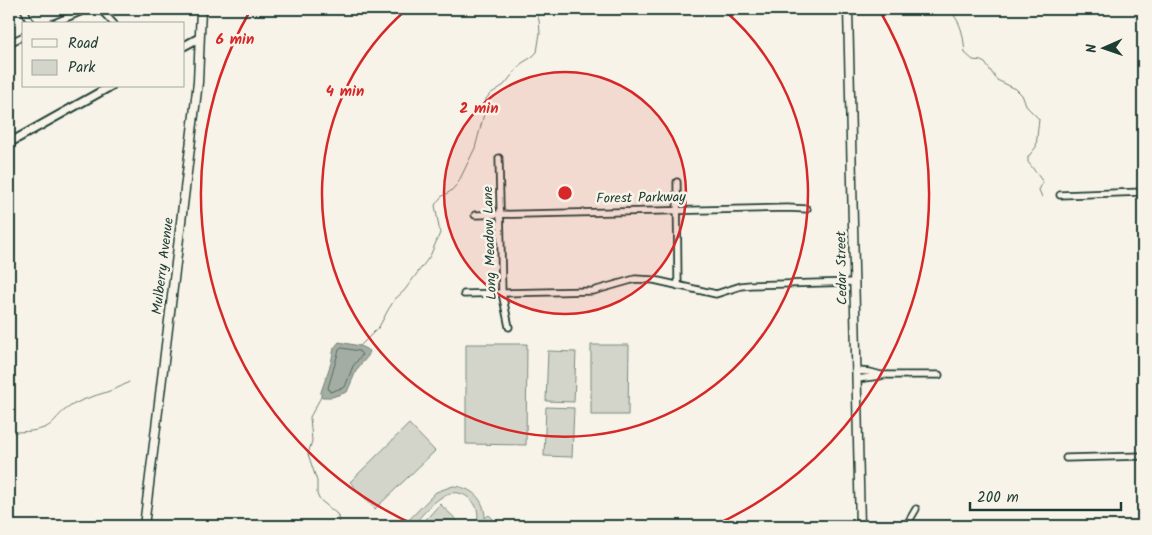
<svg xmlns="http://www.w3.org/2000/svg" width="1152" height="535" viewBox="0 0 1152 535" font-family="Kalam,sans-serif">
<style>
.green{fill:#d3d5ca;stroke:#79897f}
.water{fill:#a4ada3;stroke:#6f8077}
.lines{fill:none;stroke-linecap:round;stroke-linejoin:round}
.shore{stroke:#546a60;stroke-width:1}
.stream{stroke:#6f8077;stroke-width:1}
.minor-casing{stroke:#1f3d34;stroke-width:9}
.tertiary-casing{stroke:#1f3d34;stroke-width:11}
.secondary-casing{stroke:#1f3d34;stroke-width:11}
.minor{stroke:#f7f3e8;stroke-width:5.5}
.tertiary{stroke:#f7f3e8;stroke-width:7}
.secondary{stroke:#f7f3e8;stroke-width:8}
.ring{fill:none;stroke:#d62828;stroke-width:2.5}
.labels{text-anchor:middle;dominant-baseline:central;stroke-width:5;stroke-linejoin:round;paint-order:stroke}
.street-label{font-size:14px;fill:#1f3d34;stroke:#f7f3e8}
.centre{fill:#d62828;stroke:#f7f3e8;stroke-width:2.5}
.ring-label{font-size:15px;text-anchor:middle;font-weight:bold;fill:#d62828;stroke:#f7f3e8;stroke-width:5;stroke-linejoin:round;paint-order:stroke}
</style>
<rect width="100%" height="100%" fill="#f7f3e8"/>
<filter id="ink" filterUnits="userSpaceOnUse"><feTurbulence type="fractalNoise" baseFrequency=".02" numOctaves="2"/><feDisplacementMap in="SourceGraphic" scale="10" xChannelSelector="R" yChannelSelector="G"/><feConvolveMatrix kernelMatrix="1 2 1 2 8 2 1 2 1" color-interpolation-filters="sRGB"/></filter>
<g filter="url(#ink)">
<g class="green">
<path d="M 466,344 L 527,344 L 526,445 L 466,444 Z"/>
<path d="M 591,345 L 629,345 L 628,415 L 591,415 Z"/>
<path d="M 548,351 L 576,352 L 574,402 L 546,401 Z"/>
<path d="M 546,407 L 574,408 L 572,457 L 544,456 Z"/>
<path d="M 409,424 L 435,451 L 375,509 L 350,482 Z"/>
<path d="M 453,486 C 471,487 485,499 485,518 L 489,515 L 493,519 L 487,526 L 476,526 C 479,517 479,508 472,501 C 449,477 427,511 412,526 L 403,526 L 436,492 Z"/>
<path d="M 440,504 L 463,526 L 420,526 Z"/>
</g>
<path class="water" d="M 339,342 L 360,346 L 370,351 L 368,356 L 357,369 L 347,392 L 332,397 L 321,397 L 321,392 L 331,363 L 334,348 Z"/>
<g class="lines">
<path class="shore" d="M 342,348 L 359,351 L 362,355 L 353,366 L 345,387 L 330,392 L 328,388 L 339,350 Z"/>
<g class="stream">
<path d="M 949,9 C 962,24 963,33 965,53 L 973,60 L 981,61 L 985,63 L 997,80 L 1016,89 L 1022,95 L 1027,107 L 1039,119 L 1036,147 L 1028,157 L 1028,162 L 1043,182 L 1039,190 L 1042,197"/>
<path d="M 360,346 L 379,327 L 388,310 L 395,299 L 404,291 L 430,256 L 440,233 L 435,205 L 441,197 L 451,191 L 458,183 L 475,148 L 483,118 L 486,99 L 490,94 L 504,85 L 522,63 L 532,57 L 537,52 L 540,33 L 539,20 L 535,9"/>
<path d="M 321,397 L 310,417 L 312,441 L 308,454 L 317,481 L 317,494 L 319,499 L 337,514 L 341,526"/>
<path d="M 9,432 C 20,432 33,432 44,428 C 53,425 57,416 65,410 C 84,395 109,395 129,382"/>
</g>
<g class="minor-casing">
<g id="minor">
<path d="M 24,9 L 31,24"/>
<path d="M 94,9 L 103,12 L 114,24"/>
<path d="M 52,24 L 87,9"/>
<path d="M 9,43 L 24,36"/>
<path d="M 499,158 L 502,293 L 509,327"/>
<path d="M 677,182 L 678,286"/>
<path d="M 1060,195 L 1143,192"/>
<path d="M 475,215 L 787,208 L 807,209"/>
<path d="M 464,294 L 593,291 L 635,279 L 654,280 L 716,294 L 741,286 L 750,285 L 855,282"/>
<path d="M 857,371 L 870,372 L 881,375 L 939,375"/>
<path d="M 857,379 L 880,376"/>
<path d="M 1066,458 L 1143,456"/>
<path d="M 906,526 L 916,509"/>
</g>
</g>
<g class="tertiary-casing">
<g id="tertiary">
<path d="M 184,46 L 199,38"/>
<path d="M 9,143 L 111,86"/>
</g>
</g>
<g class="secondary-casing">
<g id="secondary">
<path d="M 848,9 L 860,526"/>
<path d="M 144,526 L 198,82 L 201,9"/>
</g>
</g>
<use href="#minor" class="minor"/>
<use href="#tertiary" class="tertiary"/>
<use href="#secondary" class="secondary"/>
</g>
</g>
<circle cx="565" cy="193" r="121" fill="#d62828" fill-opacity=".12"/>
<g class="ring">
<circle cx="565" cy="193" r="121"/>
<path d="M724 10A243 243 0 1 1 406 10"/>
<path d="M417 526A364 364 0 0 1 250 11M880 11A364 364 0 0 1 713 526"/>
</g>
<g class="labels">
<g class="street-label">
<text transform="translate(641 198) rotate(-1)">Forest Parkway</text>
<text transform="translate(490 243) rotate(-92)">Long Meadow Lane</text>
<text transform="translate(163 266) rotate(-83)">Mulberry Avenue</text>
<text transform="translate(842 268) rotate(-91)">Cedar Street</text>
</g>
</g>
<circle cx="565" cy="193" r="8" class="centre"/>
<g class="ring-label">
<text x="235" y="44">6 min</text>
<text x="345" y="96">4 min</text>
<text x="479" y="113">2 min</text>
</g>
<rect width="1152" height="535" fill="none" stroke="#f7f3e8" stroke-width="30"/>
<rect x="15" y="15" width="1122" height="505" fill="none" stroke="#1f3d34" stroke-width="2" filter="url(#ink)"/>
<rect x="22" y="22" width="162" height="65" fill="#f7f3e8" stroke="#a1aaa0"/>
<rect x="32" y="39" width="25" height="8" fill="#f7f3e8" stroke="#a1aaa0"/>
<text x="68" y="48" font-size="15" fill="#1f3d34">Road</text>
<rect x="32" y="60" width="25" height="15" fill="#d3d5ca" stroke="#a1aaa0"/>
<text x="68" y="72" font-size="15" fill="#1f3d34">Park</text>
<g transform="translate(1104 48) rotate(268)" stroke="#f7f3e8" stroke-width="4" paint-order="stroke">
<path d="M0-4L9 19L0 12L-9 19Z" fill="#1f3d34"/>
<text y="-8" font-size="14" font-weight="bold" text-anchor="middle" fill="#1f3d34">N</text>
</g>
<path d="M970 502v8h151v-8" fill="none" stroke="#1f3d34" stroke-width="2.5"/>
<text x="977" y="502" font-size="15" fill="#1f3d34" stroke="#f7f3e8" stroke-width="4" paint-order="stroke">200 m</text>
</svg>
